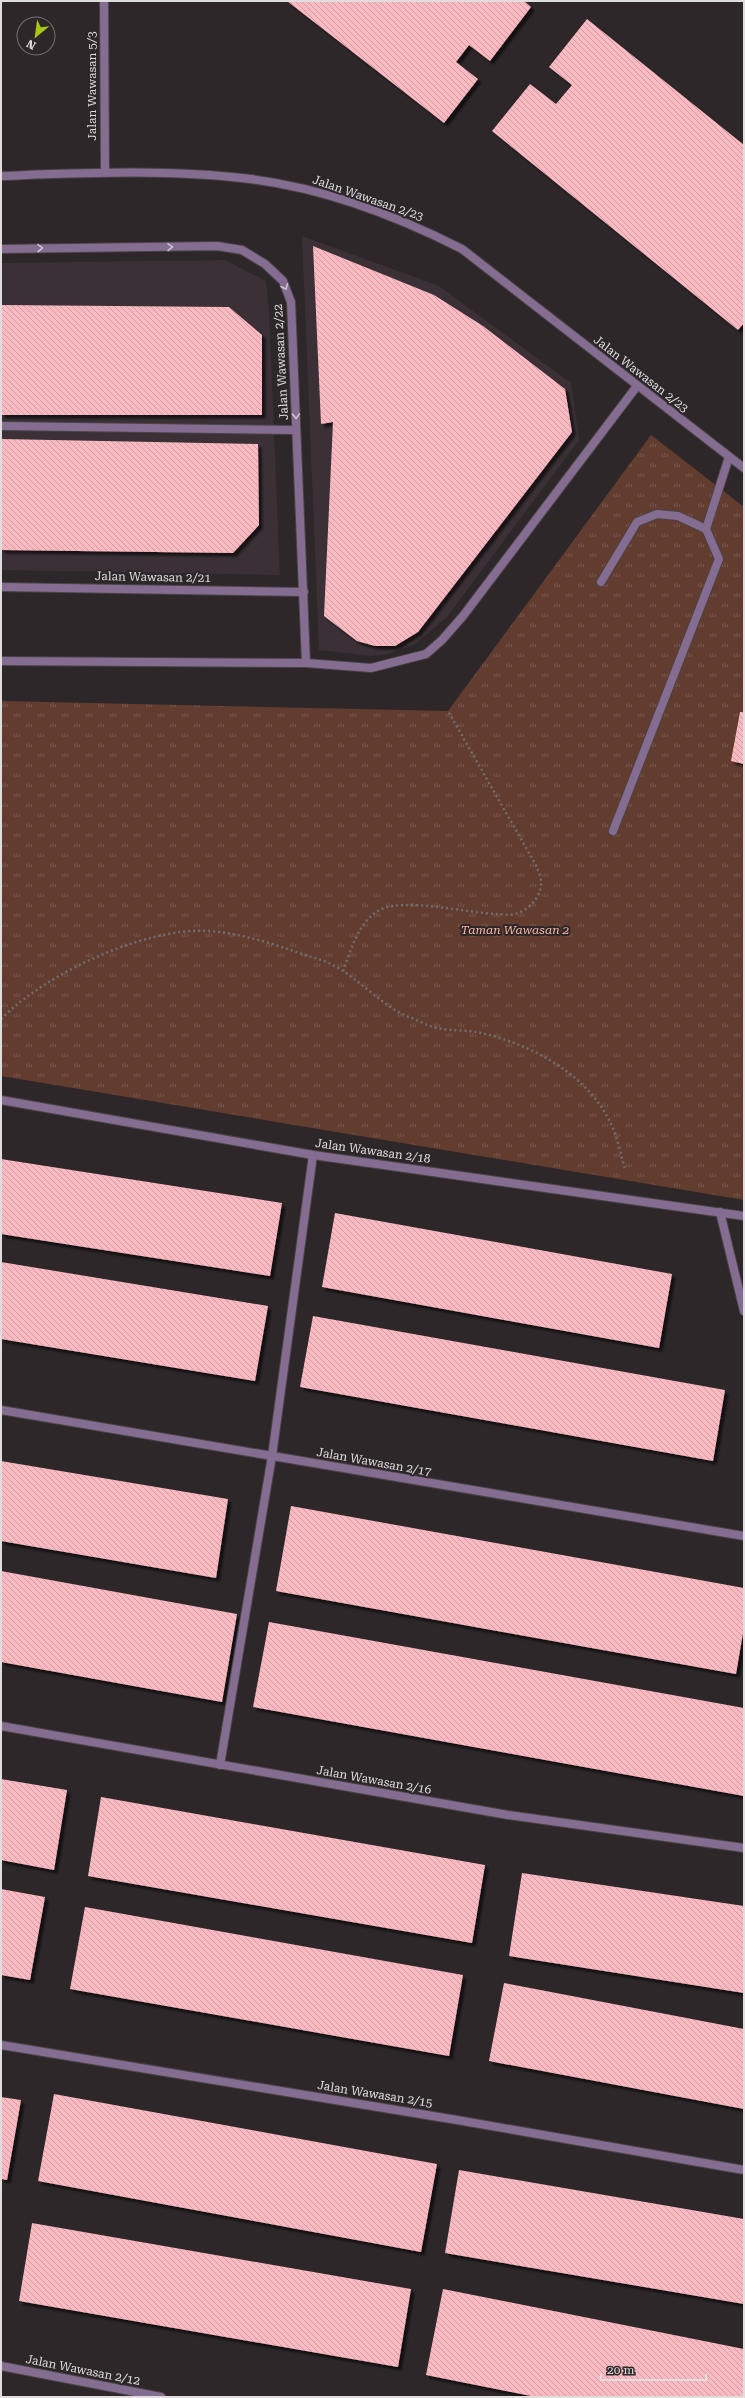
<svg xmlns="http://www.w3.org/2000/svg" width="745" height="2398" viewBox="0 0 745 2398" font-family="'Roboto Serif',serif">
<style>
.built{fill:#3a3035}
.park{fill:url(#park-tufts)}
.building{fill:url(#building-back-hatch);filter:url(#shadow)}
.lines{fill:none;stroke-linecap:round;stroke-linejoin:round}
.lane-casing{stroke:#4a4447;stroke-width:10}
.street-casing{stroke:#4a4447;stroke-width:10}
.path{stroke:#726d70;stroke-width:2.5;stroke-dasharray:2 3;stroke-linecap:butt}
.lane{stroke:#856d91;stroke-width:8}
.street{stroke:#856d91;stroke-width:8}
.oneway{stroke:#c9c1cc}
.labels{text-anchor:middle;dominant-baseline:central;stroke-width:4;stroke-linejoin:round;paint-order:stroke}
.street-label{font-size:12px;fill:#e0dddf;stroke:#2d272a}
.park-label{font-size:12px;font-style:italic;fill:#fcb7a3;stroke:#2d272a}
</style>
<defs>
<pattern id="park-tufts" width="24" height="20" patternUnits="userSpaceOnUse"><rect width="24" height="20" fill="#633c30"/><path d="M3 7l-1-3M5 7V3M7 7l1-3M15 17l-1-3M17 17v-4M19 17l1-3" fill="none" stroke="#79584e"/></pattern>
<pattern id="building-back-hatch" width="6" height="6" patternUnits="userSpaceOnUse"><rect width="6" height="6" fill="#fbb9c2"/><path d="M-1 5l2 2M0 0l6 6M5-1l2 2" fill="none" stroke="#cd9ba2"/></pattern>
<filter id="shadow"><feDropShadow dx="3.5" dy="3.5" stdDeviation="1" flood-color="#0009"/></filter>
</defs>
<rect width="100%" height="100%" fill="#2d272a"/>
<g class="built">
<path d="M 302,236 L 439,286 L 571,383 L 579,440 L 447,617 L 415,644 L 389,654 L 371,656 L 319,650 Z"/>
<path d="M 225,260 L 266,281 L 269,311 L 280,575 L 1,570 L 1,263 Z"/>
</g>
<path class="park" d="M 651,435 L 744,507 L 744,1200 L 1,1076 L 1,701 L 448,711 Z"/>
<g class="building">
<path d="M 287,1 L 524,1 L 531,7 L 490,61 L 469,45 L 456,62 L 478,79 L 444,123 Z"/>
<path d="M 587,19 L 744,145 L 744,323 L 738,330 L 492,131 L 530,84 L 556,104 L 572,85 L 549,67 Z"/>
<path d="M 313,246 L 434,295 L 483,326 L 565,389 L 572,432 L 418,632 L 395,646 L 375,646 L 357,641 L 324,616 L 333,422 L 321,424 Z"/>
<path d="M 1,305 L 229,307 L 262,335 L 262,415 L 1,415 Z"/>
<path d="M 1,439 L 258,444 L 259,525 L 233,553 L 1,550 Z"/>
<path d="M 740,712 L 744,712 L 744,764 L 731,761 Z"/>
<path d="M 1,1159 L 282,1203 L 270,1276 L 1,1234 Z"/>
<path d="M 335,1213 L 672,1274 L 659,1348 L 322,1287 Z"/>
<path d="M 1,1262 L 268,1306 L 255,1381 L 1,1339 Z"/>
<path d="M 313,1316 L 725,1390 L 713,1461 L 300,1387 Z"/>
<path d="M 1,1461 L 228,1499 L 216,1578 L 1,1541 Z"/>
<path d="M 291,1506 L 744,1588 L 744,1627 L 736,1674 L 276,1591 Z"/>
<path d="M 1,1571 L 237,1614 L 222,1702 L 1,1662 Z"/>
<path d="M 269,1622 L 744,1708 L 744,1796 L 253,1707 Z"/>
<path d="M 1,1779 L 67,1790 L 54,1870 L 1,1860 Z"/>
<path d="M 101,1797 L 485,1865 L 472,1943 L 88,1876 Z"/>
<path d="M 522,1873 L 744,1906 L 744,1993 L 509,1956 Z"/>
<path d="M 1,1889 L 45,1897 L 30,1980 L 1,1975 Z"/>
<path d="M 85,1907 L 463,1975 L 449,2056 L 70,1989 Z"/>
<path d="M 504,1983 L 744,2029 L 744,2109 L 489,2061 Z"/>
<path d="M 54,2094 L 437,2164 L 421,2252 L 38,2181 Z"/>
<path d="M 1,2097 L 21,2100 L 7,2180 L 1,2179 Z"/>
<path d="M 459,2170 L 744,2219 L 744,2304 L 445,2253 Z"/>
<path d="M 32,2223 L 411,2289 L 398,2367 L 19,2301 Z"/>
<path d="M 443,2289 L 744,2349 L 744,2397 L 536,2397 L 426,2375 Z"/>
</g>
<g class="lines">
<g class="lane-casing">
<g id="lane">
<path d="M 1,426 L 296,430"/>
<path d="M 601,582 L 637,522 L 657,514 L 678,516 L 706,529"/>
<path d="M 613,831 L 719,559 L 706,529 L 729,457"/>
<path d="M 220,1765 L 272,1456 L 313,1155"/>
</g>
</g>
<g class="street-casing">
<g id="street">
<path d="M 104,1 L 105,172"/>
<path d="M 1,176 C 84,173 167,169 250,179 C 323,188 397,216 462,249 L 744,468"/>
<path d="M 1,249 L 217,246 L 242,250 L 265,264 L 283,281 L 291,302 L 306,663"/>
<path d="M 1,587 L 304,592"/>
<path d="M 1,661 L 306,663 L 371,668 L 426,654 L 442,640 L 463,616 L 637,386"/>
<path d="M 1,1100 L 313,1155 L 744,1216"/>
<path d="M 720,1212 L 744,1311"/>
<path d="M 1,1410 L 744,1536"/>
<path d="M 1,1726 L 508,1815 L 744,1848"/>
<path d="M 1,2045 L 457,2120 L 744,2170"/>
<path d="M 1,2366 L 161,2397"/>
</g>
</g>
<g class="path">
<path d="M 343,971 C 351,950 359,919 382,909 C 406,898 468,913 497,914 C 502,914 509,916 515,914 C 529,910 542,897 541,881 C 541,877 538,871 537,867 L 448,711"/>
<path d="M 1,1019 C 45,974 145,927 208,931 C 241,933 274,944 305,955 C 314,958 324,960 333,965 C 360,979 381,1006 409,1017 C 418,1020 427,1026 437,1028 C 450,1031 464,1030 477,1032 C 528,1043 585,1072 609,1120 C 617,1134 620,1153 625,1169"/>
</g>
<use href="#lane" class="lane"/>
<use href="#street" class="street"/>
</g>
<defs><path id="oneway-chevron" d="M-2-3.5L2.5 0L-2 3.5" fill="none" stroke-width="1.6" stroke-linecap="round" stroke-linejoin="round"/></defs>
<g class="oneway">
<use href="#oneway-chevron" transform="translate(170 247) rotate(-1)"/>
<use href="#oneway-chevron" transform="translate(40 248) rotate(-1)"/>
<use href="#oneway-chevron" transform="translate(285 287) rotate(67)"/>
<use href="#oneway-chevron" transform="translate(296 416) rotate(88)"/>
</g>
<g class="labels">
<g class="street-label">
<text transform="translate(92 86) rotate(-90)">Jalan Wawasan 5/3</text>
<text transform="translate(368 198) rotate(19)">Jalan Wawasan 2/23</text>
<text transform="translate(281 362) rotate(-93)">Jalan Wawasan 2/22</text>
<text transform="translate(641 374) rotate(38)">Jalan Wawasan 2/23</text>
<text transform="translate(153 577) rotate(1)">Jalan Wawasan 2/21</text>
<text transform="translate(373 1151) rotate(8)">Jalan Wawasan 2/18</text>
<text transform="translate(374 1462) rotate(10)">Jalan Wawasan 2/17</text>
<text transform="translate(374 1780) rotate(10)">Jalan Wawasan 2/16</text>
<text transform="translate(375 2094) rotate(9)">Jalan Wawasan 2/15</text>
<text transform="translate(83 2370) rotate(11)">Jalan Wawasan 2/12</text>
</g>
<g class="park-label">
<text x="515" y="930">Taman Wawasan 2</text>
</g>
</g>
<rect width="745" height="2398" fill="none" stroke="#e0dddf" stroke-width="4"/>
<g transform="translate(36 36) rotate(209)"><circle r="19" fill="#2d272a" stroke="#757072"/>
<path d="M0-3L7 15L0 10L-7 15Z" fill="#a9c71b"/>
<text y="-6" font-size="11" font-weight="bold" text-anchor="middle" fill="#e0dddf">N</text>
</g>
<path d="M601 2374v6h105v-6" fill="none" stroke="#e0dddf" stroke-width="2"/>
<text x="607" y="2374" font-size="12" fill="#e0dddf" stroke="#2d272a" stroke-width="3" paint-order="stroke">20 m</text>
</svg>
